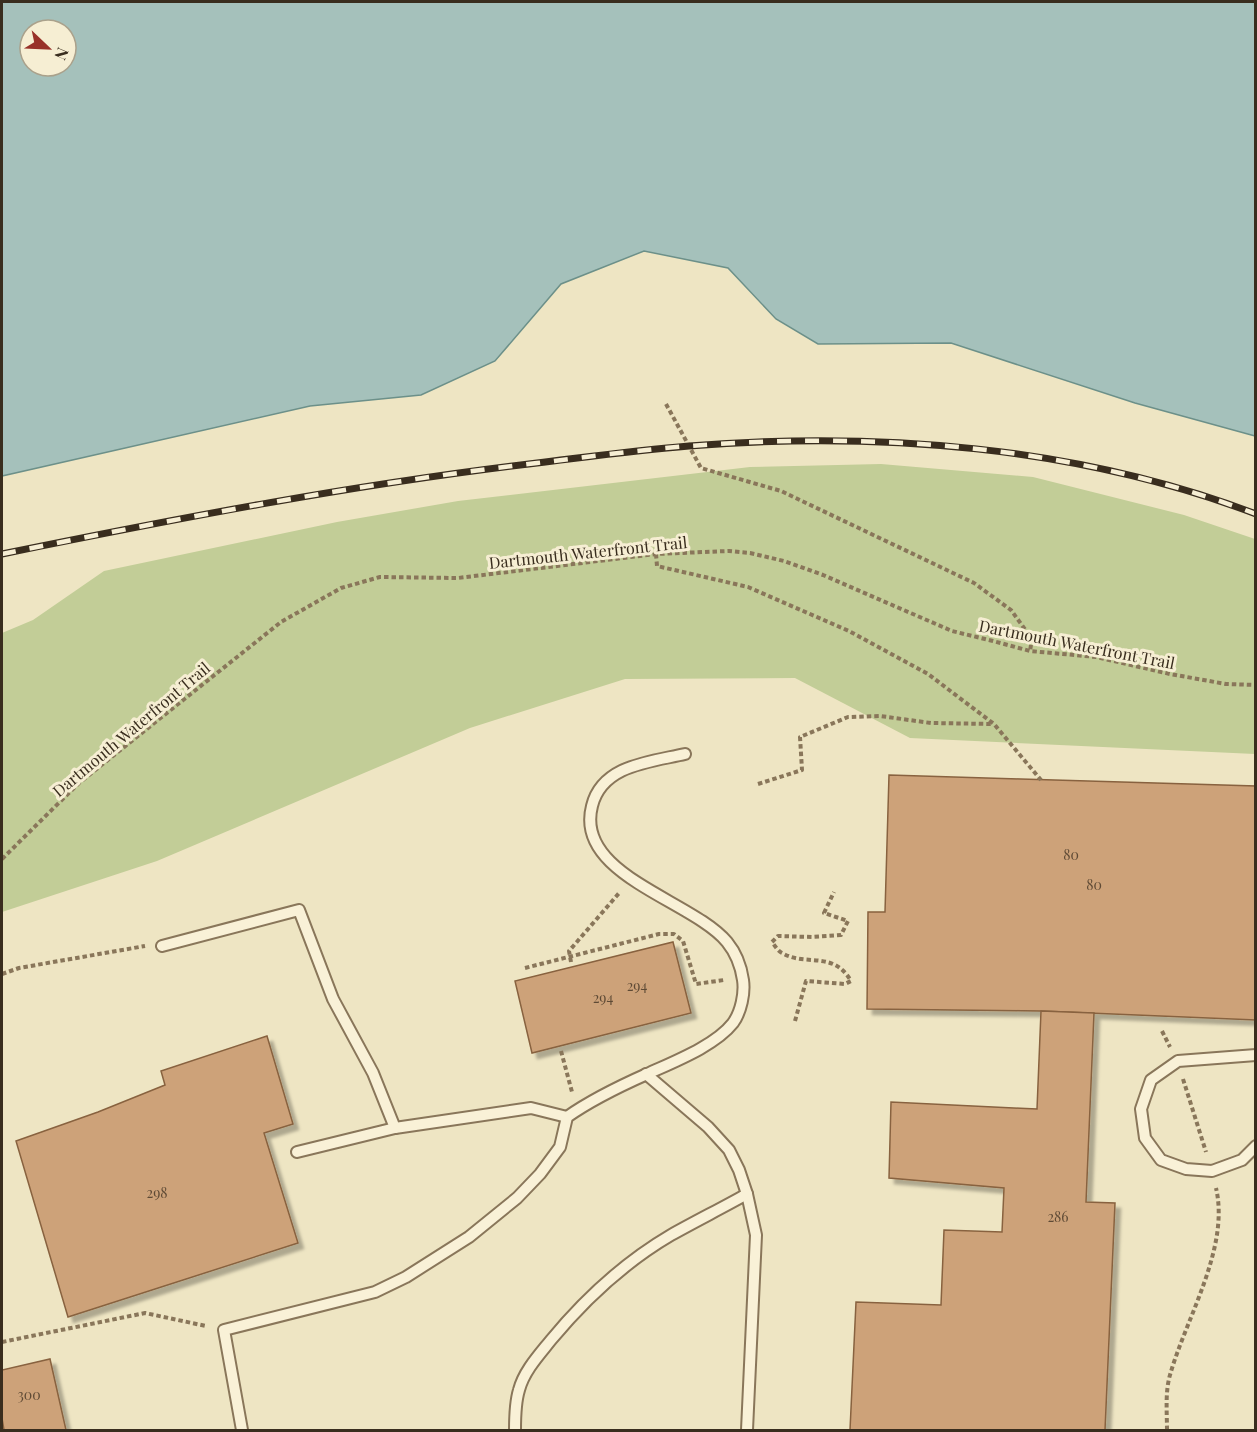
<svg xmlns="http://www.w3.org/2000/svg" width="1257" height="1432" viewBox="0 0 1257 1432" font-family="'Playfair Display',serif">
<style>
.green{fill:#c2cd97}
.water{fill:#a5c1bb;stroke:#6c9089;stroke-width:1.5;fill-rule:evenodd}
.building{fill:#cda279;stroke:#88623f;stroke-width:1.5;filter:url(#shadow)}
.lines{fill:none;stroke-linecap:round;stroke-linejoin:round}
.service-casing{stroke:#89765a;stroke-width:14}
.path{stroke:#89765a;stroke-width:4;stroke-dasharray:4.5 3;stroke-linecap:butt}
.service{stroke:#f9f1d7;stroke-width:10}
.rail-casing{stroke:#392d1e;stroke-width:7}
.rail{stroke:#f6eed3;stroke-width:4.5;stroke-dasharray:14;stroke-linecap:butt}
.labels{text-anchor:middle;dominant-baseline:central;stroke-width:6;stroke-linejoin:round;paint-order:stroke}
.number-label{font-size:14px;fill:#5e4a35}
.street-label{font-size:16px;fill:#392d1e;stroke:#f6eed3}
</style>
<defs>
<filter id="shadow"><feDropShadow dx="5.5" dy="5.5" stdDeviation="1.5" flood-color="#0004"/></filter>
</defs>
<rect width="100%" height="100%" fill="#eee5c3"/>
<path class="green" d="M 881,464 L 1033,477 L 1184,515 L 1255,539 L 1255,754 L 910,738 L 795,678 L 625,679 L 470,728 L 157,861 L 2,912 L 2,633 L 33,620 L 104,571 L 337,522 L 458,501 L 750,467 Z"/>
<path class="water" d="M 2,2 L 1255,2 L 1255,436 L 1135,403 L 951,343 L 818,344 L 776,319 L 728,268 L 644,251 L 561,284 L 495,361 L 421,395 L 310,406 L 2,476 ZM 30,30 L 66,30 L 66,66 L 30,66 Z"/>
<g class="building">
<path d="M 889,775 L 1256,786 L 1256,1020 L 1041,1011 L 867,1009 L 868,912 L 885,912 Z"/>
<path d="M 673,942 L 691,1013 L 532,1053 L 515,981 Z"/>
<path d="M 1041,1011 L 1094,1013 L 1086,1202 L 1115,1203 L 1105,1430 L 850,1430 L 856,1302 L 941,1305 L 944,1230 L 1002,1232 L 1004,1188 L 889,1178 L 891,1102 L 1037,1109 Z"/>
<path d="M 267,1036 L 293,1124 L 264,1133 L 298,1243 L 68,1317 L 16,1141 L 98,1112 L 165,1085 L 161,1071 Z"/>
<path d="M 50,1359 L 66,1430 L 4,1430 L 2,1418 L 2,1370 Z"/>
</g>
<g class="lines">
<g class="service-casing">
<g id="service">
<path d="M 162,946 L 299,910 L 333,999 L 373,1073 L 395,1128 L 531,1108 L 567,1117"/>
<path d="M 1256,1055 L 1178,1061 L 1151,1080 L 1141,1109 L 1145,1138 L 1161,1160 L 1186,1169 L 1212,1171 L 1242,1160 L 1256,1146"/>
<path d="M 646,1074 L 708,1127 L 729,1150 L 739,1170 L 747,1194 L 756,1235 L 747,1430"/>
<path d="M 297,1152 L 395,1128"/>
<path d="M 242,1430 L 224,1330 L 375,1292 L 406,1277 L 469,1237 L 517,1198 L 540,1174 L 560,1147 L 567,1117 C 591,1100 620,1086 647,1074 C 673,1062 715,1046 733,1023 C 741,1012 745,993 743,980 C 741,966 736,953 727,942 C 692,900 574,875 592,806 C 602,765 650,762 685,754"/>
<path d="M 515,1430 C 515,1417 515,1403 519,1390 C 524,1371 539,1355 551,1340 C 585,1299 625,1262 671,1235 C 696,1221 722,1208 747,1194"/>
</g>
</g>
<g class="path">
<path d="M 666,404 L 701,468 L 781,491 L 974,583 L 1011,610 L 1032,639 L 1030,651"/>
<path d="M 656,554 L 657,566 L 748,587 L 849,631 L 928,674 L 994,724 L 1041,780"/>
<path d="M 758,784 L 802,770 L 800,737 L 848,717 L 880,716 L 931,723 L 993,724"/>
<path d="M 2,859 L 79,783 L 281,622 L 341,588 L 380,577 L 458,578 L 656,554 L 729,551 L 750,553 L 784,561 L 823,575 L 952,631 L 993,641 L 1030,651 L 1096,657 L 1170,674 L 1226,684 L 1256,685"/>
<path d="M 571,962 L 569,951 L 620,892"/>
<path d="M 525,968 L 659,934 L 674,934 L 683,941 L 696,984 L 724,980"/>
<path d="M 2,974 L 19,968 L 145,946"/>
<path d="M 795,1021 L 806,981 L 845,984 L 851,981 C 833,950 806,967 782,953 C 778,951 775,946 772,942 L 778,936 L 812,937 L 841,935 L 848,921 L 824,913 L 834,892"/>
<path d="M 1162,1031 L 1170,1047"/>
<path d="M 561,1051 L 572,1092"/>
<path d="M 1183,1079 L 1206,1152"/>
<path d="M 2,1342 L 145,1313 L 206,1326"/>
<path d="M 1167,1430 C 1167,1413 1165,1392 1170,1375 C 1186,1318 1230,1248 1216,1188"/>
</g>
<use href="#service" class="service"/>
<g class="rail-casing">
<path id="rail" d="M 2,554 C 179,518 357,484 537,463 C 587,457 638,450 689,446 C 878,431 1077,446 1256,514"/>
</g>
<use href="#rail" class="rail"/>
</g>
<g class="labels">
<g class="number-label">
<text x="1071" y="854">80</text>
<text x="1094" y="884">80</text>
<text x="637" y="985">294</text>
<text x="603" y="997">294</text>
<text x="157" y="1192">298</text>
<text x="1058" y="1216">286</text>
<text x="29" y="1394">300</text>
</g>
<g class="street-label">
<text transform="translate(588 552) rotate(-6)">Dartmouth Waterfront Trail</text>
<text transform="translate(1077 644) rotate(11)">Dartmouth Waterfront Trail</text>
<text transform="translate(131 729) rotate(-40)">Dartmouth Waterfront Trail</text>
</g>
</g>
<rect width="1257" height="1432" fill="none" stroke="#392d1e" stroke-width="6"/>
<g transform="translate(48 48) rotate(113)"><circle r="28" fill="#f6eed3" stroke="#aaa18b" stroke-width="1.5"/>
<path d="M0-4.5L10 22L0 15L-10 22Z" fill="#983129"/>
<text y="-9" font-size="16" font-weight="bold" text-anchor="middle" fill="#392d1e">N</text>
</g>
</svg>
